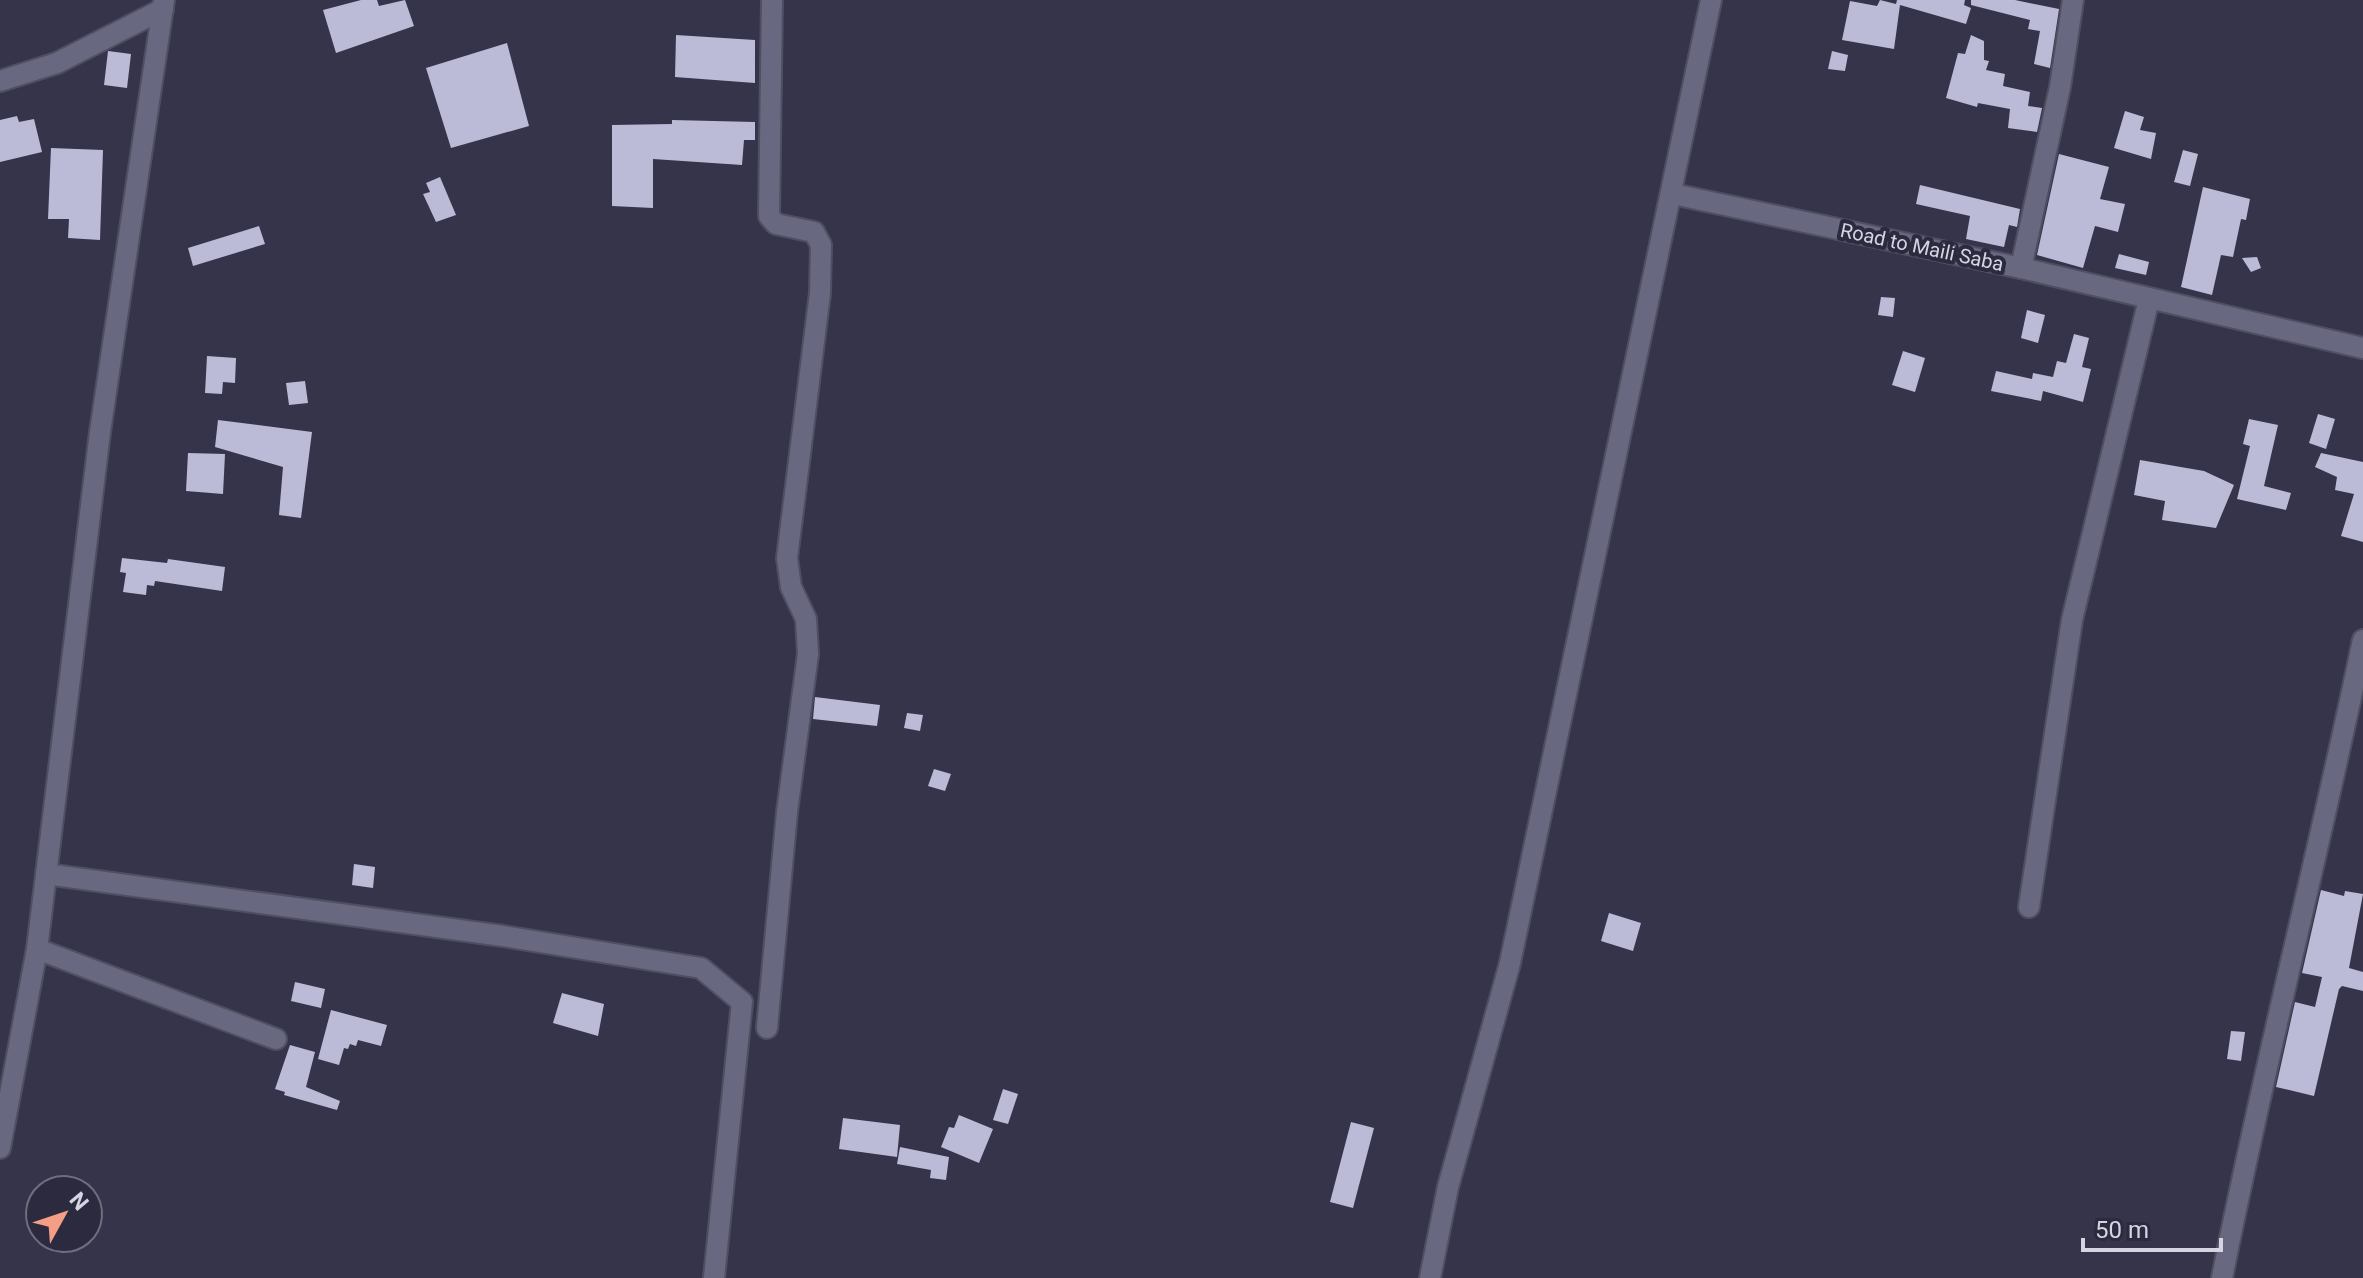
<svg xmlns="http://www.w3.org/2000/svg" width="2363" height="1278" viewBox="0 0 2363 1278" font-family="Roboto,sans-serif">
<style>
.building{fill:#bcbbd7}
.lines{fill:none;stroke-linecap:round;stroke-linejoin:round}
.minor-casing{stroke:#504f62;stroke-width:24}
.minor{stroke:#696881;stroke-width:20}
.labels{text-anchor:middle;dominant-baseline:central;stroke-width:8;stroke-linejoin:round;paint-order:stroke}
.street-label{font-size:20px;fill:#d4d4e2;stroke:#2b2a3f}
</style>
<rect width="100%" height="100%" fill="#35344a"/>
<g class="building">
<path d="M 361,0 L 377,0 L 379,6 L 405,0 L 414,26 L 336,53 L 323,10 Z"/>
<path d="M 1880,0 L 1896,4 L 1897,0 L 1965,0 L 1964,5 L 1971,8 L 1966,24 L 1900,5 L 1894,49 L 1842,40 L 1850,1 L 1877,6 Z"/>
<path d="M 1971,0 L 2015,0 L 2059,9 L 2050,68 L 2034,64 L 2040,31 L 2028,29 L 2030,20 L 1971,5 Z"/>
<path d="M 676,35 L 755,40 L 755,83 L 675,77 Z"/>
<path d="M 1971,35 L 1984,41 L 1984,60 L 1989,61 L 1986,70 L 2005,74 L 2003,86 L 2030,92 L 2028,106 L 2042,108 L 2037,132 L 2008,128 L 2010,109 L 1978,103 L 1977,107 L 1946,98 L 1958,53 L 1965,54 Z"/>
<path d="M 507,43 L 529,126 L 451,148 L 426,68 Z"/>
<path d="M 108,51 L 131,54 L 127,88 L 104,85 Z"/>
<path d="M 1832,51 L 1848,55 L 1845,71 L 1828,69 Z"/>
<path d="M 2125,111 L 2144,117 L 2140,130 L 2156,133 L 2151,159 L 2114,148 Z"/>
<path d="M 17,116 L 19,122 L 34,119 L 42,152 L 0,162 L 0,120 Z"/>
<path d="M 672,120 L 755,122 L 755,140 L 744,140 L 742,165 L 653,159 L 653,208 L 612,206 L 612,125 L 672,124 Z"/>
<path d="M 51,148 L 103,150 L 100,240 L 68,238 L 69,219 L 48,219 Z"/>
<path d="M 2183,150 L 2198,154 L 2190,186 L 2174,182 Z"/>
<path d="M 2059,154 L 2109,167 L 2100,199 L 2125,204 L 2118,232 L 2095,226 L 2083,268 L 2037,255 Z"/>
<path d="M 440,177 L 456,215 L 436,222 L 423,194 L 430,192 L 426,183 Z"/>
<path d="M 1920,185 L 2020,209 L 2017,227 L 2009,225 L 2004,247 L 1966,239 L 1970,216 L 1916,204 Z"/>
<path d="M 2203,187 L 2250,199 L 2246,220 L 2241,219 L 2233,257 L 2221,255 L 2212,295 L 2181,287 Z"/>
<path d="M 259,226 L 265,244 L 193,266 L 188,248 Z"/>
<path d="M 2119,254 L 2149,262 L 2146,275 L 2115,268 Z"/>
<path d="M 2257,257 L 2261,268 L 2251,272 L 2242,258 Z"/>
<path d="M 1881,297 L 1895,298 L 1893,317 L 1878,315 Z"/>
<path d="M 2027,310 L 2045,315 L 2038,343 L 2021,338 Z"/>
<path d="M 2074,334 L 2089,338 L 2082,367 L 2091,369 L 2083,402 L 2043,391 L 2041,401 L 1991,391 L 1996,371 L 2032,379 L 2033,373 L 2053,377 L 2057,361 L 2066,363 Z"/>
<path d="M 1903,351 L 1925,358 L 1915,392 L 1892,385 Z"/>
<path d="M 207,356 L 236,358 L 235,383 L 223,382 L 222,394 L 205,393 Z"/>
<path d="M 305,381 L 308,403 L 289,405 L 286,383 Z"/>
<path d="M 2318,414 L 2335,419 L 2326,449 L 2309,443 Z"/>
<path d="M 2249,419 L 2278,425 L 2264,486 L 2291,493 L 2286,510 L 2237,499 L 2250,446 L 2243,444 Z"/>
<path d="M 218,420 L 312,432 L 301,518 L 279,515 L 283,467 L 215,447 Z"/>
<path d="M 188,453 L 225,454 L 223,494 L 186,491 Z"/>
<path d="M 2321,453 L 2363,462 L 2363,542 L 2341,536 L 2354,494 L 2335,490 L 2337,477 L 2315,467 Z"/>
<path d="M 2140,460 L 2204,471 L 2234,485 L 2216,528 L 2162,520 L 2165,501 L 2134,495 Z"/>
<path d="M 122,558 L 167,563 L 168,559 L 225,567 L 222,591 L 155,581 L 154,586 L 147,585 L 146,595 L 123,592 L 126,573 L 120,572 Z"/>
<path d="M 815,697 L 880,705 L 877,726 L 813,719 Z"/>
<path d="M 907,713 L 923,715 L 920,731 L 904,728 Z"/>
<path d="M 934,769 L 951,774 L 945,791 L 928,786 Z"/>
<path d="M 354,864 L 375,867 L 373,888 L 352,885 Z"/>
<path d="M 2321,890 L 2344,896 L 2345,891 L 2363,894 L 2349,968 L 2363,972 L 2363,991 L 2342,986 L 2339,989 L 2314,1096 L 2276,1087 L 2295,1002 L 2315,1007 L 2322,977 L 2302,973 Z"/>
<path d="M 1609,913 L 1641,923 L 1633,951 L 1601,941 Z"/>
<path d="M 295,982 L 325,989 L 321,1008 L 291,1001 Z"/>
<path d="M 562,993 L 604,1004 L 598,1036 L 553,1023 Z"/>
<path d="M 331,1010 L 387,1025 L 381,1046 L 358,1040 L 356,1046 L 350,1044 L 348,1049 L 344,1048 L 339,1065 L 318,1059 Z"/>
<path d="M 2231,1031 L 2245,1032 L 2241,1061 L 2227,1059 Z"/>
<path d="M 290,1045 L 315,1052 L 306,1087 L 340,1101 L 337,1110 L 284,1095 L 285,1092 L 275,1089 Z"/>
<path d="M 1003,1089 L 1018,1094 L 1008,1124 L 993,1120 Z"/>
<path d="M 959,1115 L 993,1129 L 979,1163 L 941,1147 L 949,1127 L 954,1128 Z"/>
<path d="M 843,1118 L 900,1125 L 897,1157 L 839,1149 Z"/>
<path d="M 1351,1122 L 1374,1128 L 1353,1208 L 1330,1202 Z"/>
<path d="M 900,1147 L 949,1157 L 946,1180 L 930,1178 L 931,1170 L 897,1164 Z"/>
</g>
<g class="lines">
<g class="minor-casing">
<g id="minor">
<path d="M 0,81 L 57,63 L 163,9"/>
<path d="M 1673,194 L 2021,268 L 2363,348"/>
<path d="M 2021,268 L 2060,87 L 2073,0"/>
<path d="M 46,874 L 503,936 L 701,968 L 742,1002 L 714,1278"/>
<path d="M 2029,907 L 2072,620 L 2149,299"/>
<path d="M 37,949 L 276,1039"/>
<path d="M 767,1028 L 787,812 L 808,654 L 806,619 L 791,587 L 787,558 L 820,293 L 821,245 L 814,232 L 776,224 L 769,216 L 772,0"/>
<path d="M 0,1148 L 37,949 L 100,432 L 164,0"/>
<path d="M 1430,1278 L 1448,1187 L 1510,963 L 1711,0"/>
<path d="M 2222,1278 C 2264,1064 2319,853 2363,640"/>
</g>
</g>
<use href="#minor" class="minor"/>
</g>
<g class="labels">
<g class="street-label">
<text transform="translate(1922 247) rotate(12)">Road to Maili Saba</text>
</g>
</g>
<g transform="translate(64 1214) rotate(50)"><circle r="38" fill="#2b2a3f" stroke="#6f6e80" stroke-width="2"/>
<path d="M0-6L14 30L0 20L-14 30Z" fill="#f49e86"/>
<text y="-12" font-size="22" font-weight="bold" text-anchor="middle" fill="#d4d4e2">N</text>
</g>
<path d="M2083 1238v12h138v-12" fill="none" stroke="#d4d4e2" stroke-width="4"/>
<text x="2095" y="1238" font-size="24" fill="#d4d4e2" stroke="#2b2a3f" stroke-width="6" paint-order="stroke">50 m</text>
</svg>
